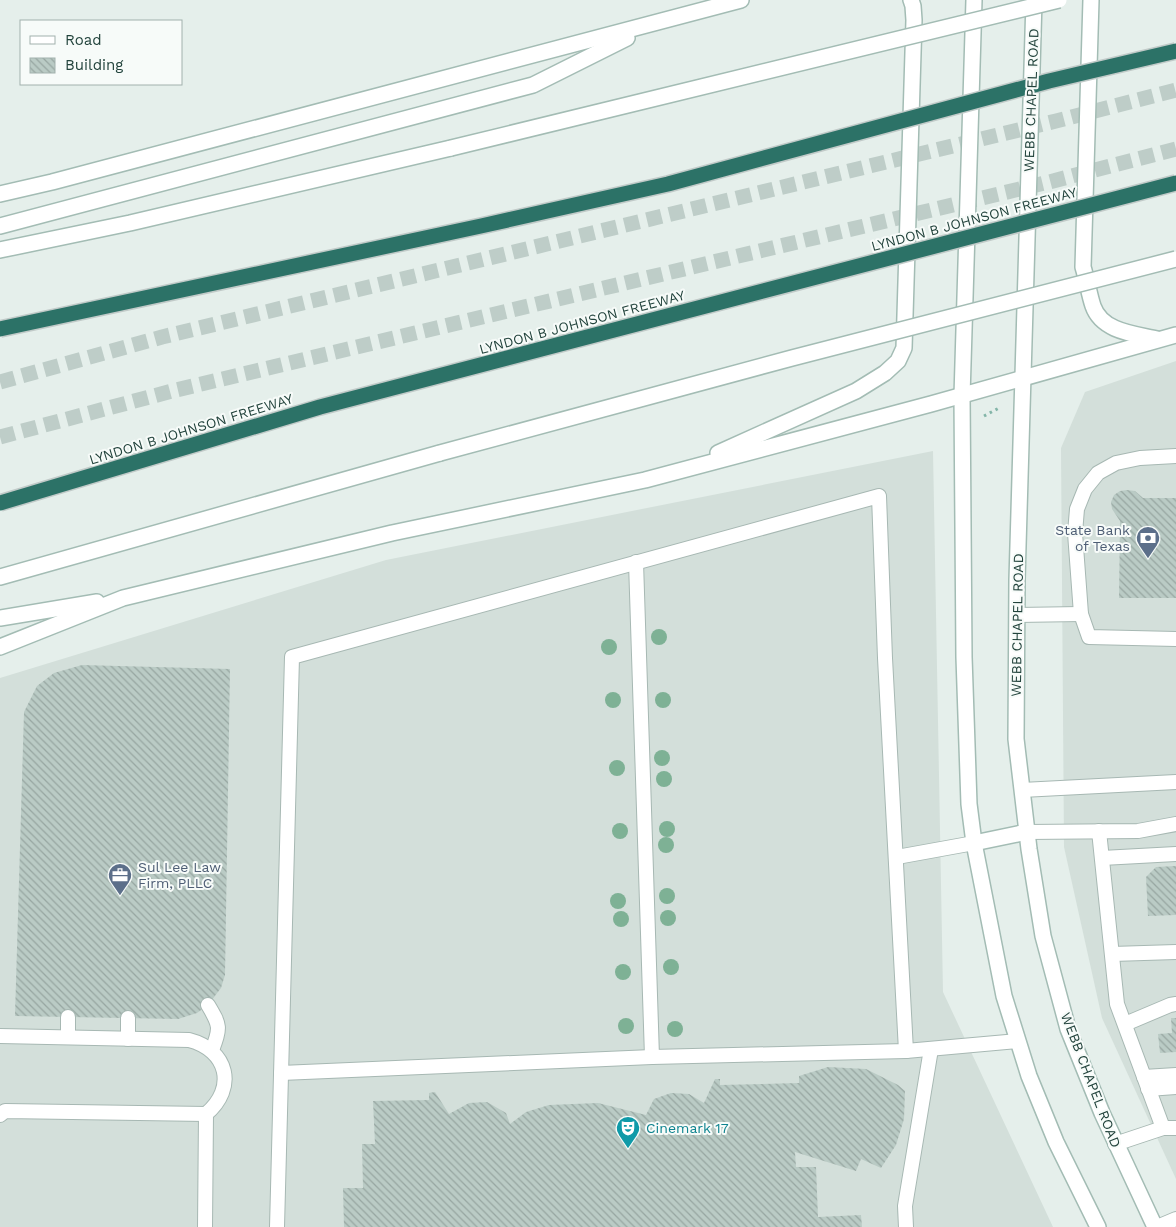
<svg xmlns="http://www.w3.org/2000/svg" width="1176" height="1227" viewBox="0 0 1176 1227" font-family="'Work Sans',sans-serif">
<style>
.built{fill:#d3dfda}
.building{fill:url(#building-back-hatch)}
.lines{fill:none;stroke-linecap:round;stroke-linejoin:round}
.motorway-tunnel{stroke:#becdc8;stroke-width:15;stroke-dasharray:15 8;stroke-linecap:butt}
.service-casing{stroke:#a7b8b3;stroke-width:16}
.secondary-casing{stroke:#a3bcb4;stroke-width:18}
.path{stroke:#83b5a8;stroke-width:3;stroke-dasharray:2.5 4;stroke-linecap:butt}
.service{stroke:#fff;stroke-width:14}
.secondary{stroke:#fff;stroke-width:15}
.secondary-bridge-casing{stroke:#a3bcb4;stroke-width:18;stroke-linecap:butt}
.motorway-bridge-casing{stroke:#c1cac8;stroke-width:18;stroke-linecap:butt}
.secondary-bridge{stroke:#fff;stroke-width:15}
.motorway-bridge{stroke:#2c7267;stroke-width:15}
.tree{fill:#7eb195}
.labels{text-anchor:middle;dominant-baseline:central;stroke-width:4;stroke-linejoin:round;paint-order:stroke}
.street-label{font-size:14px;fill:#22433c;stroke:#f7fbf9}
.service-label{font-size:14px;fill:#4e5e75;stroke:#f7fbf9;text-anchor:end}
.culture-label{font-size:14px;fill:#0d838f;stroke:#f7fbf9;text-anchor:start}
</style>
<defs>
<pattern id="building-back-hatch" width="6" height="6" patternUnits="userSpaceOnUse" patternTransform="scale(1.25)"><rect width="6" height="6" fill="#bacbc5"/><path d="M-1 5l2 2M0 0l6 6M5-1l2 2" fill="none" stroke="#97a6a1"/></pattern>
</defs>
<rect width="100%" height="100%" fill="#e5efeb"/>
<g class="built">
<path d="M 1176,361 L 1176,1179 L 1102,1018 L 1064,847 L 1061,448 L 1085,392 Z"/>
<path d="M 933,451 L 943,992 L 1053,1227 L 0,1227 L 0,678 L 386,560 Z"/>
</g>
<g class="building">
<path d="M 1127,490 L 1135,491 L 1143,498 L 1176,498 L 1176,598 L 1119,598 L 1120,521 L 1112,509 L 1111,502 L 1114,495 L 1120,491 Z"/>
<path d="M 82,665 L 230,669 L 225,975 L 221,988 L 208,1005 L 197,1013 L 178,1019 L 15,1016 L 24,712 L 37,686 L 54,673 Z"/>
<path d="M 1176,866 L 1176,915 L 1148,916 L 1146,877 L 1156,867 Z"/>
<path d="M 1171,1018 L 1176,1018 L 1176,1052 L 1160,1053 L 1158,1034 L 1172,1033 Z"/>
<path d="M 828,1067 L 866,1069 L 898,1085 L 905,1091 L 904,1119 L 896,1145 L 881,1168 L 861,1159 L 856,1171 L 795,1152 L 796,1167 L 816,1167 L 818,1217 L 861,1215 L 862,1227 L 344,1227 L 343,1188 L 363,1188 L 362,1144 L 375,1144 L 373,1101 L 429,1100 L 429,1093 L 435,1092 L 449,1114 L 469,1103 L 487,1102 L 506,1113 L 510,1124 L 526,1112 L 549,1105 L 598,1103 L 646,1115 L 654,1099 L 671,1093 L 689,1094 L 704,1103 L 715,1079 L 720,1079 L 720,1085 L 799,1083 L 799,1076 Z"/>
</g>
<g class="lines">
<g class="motorway-tunnel">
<path d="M 0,382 L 162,337 L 1056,121 L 1176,90"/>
<path d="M 0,437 L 172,391 L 1049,182 L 1176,149"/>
</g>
<g class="service-casing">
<g id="service">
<path d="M 1176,456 L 1140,458 L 1116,463 L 1098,473 L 1085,489 L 1077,509 L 1075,533 L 1081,614 L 1089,637 L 1176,639"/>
<path d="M 636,562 L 652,1057"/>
<path d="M 1017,615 L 1081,614"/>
<path d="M 1022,790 L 1176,782"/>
<path d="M 1099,831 L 1117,1004 L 1163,1128"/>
<path d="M 1027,832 L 1138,831 L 1176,824"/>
<path d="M 897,857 L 974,843"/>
<path d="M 1102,858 L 1176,854"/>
<path d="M 1112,954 L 1176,952"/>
<path d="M 208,1005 C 220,1025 221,1028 212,1050"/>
<path d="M 68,1017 L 68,1037"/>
<path d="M 128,1018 L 128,1039"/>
<path d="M 1125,1024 L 1170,1005 L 1176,1004"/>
<path d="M 0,1036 L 189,1040 C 228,1050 237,1088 206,1114 L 5,1111 L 0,1115"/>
<path d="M 281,1073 L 652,1057 L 906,1051 L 1018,1041"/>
<path d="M 1144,1077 L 1176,1075"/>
<path d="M 1148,1089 L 1176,1087"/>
<path d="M 1115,1144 L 1163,1128 L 1176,1128"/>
<path d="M 205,1227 L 206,1114"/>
<path d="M 277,1227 L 292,657 L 879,496 L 885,658 L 906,1051"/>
<path d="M 906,1227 L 905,1206 L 931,1049"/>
<path d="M 1157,1227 L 1176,1219"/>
</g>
</g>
<g class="secondary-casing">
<g id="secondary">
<path d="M 974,0 L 962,396 L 964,657 L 969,804 L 974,843 L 1004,996 L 1029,1076 L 1056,1142 L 1098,1227"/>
<path d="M 1034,0 L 1017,580 L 1016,739 L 1029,849 L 1043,936 L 1068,1029 L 1102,1113 L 1155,1227"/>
<path d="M 1091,0 L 1083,267 C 1087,280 1089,294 1093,306 C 1102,332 1135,334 1157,339"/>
<path d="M 0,194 L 52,182 L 741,0"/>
<path d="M 0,226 L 533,85 L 627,38"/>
<path d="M 0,250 L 130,223 L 451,148"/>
<path d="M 718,453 L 856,391 L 885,373 L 898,361 L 904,348 L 914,20 L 913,6 L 911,0"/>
<path d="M 0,577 L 440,453"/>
<path d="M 0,618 L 97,602"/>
<path d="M 0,647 L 123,598 L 392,533 L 645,480 L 931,404 L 1176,335"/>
<path d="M 974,843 L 1027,832"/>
</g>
</g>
<path class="path" d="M 984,416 L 999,408"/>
<use href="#service" class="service"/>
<use href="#secondary" class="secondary"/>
<g class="secondary-bridge-casing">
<g id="secondary-bridge">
<path d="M 451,148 L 1059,0"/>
<path d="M 440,453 L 792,358 L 1176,259"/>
</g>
</g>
<g class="motorway-bridge-casing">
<g id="motorway-bridge">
<path d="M 0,329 L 481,226 L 668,184 L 1049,81 L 1176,51"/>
<path d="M 0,503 L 320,407 L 1176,183"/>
</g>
</g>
<use href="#secondary-bridge" class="secondary-bridge"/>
<use href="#motorway-bridge" class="motorway-bridge"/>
</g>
<g class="tree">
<circle cx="659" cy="637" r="8"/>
<circle cx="609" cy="647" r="8"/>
<circle cx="613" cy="700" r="8"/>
<circle cx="663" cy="700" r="8"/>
<circle cx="662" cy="758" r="8"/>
<circle cx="617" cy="768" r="8"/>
<circle cx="664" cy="779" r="8"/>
<circle cx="667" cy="829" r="8"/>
<circle cx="620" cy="831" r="8"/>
<circle cx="666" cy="845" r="8"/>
<circle cx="667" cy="896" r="8"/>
<circle cx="618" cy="901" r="8"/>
<circle cx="668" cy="918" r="8"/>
<circle cx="621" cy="919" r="8"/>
<circle cx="671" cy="967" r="8"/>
<circle cx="623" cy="972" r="8"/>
<circle cx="626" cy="1026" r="8"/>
<circle cx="675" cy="1029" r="8"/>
</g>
<defs>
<g id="bank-pin" transform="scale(1.25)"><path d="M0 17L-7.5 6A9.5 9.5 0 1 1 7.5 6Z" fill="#5c6f8a" stroke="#f7fbf9"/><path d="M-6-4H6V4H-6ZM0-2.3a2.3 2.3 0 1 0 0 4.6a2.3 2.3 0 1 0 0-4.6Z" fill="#fff"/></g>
<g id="office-pin" transform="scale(1.25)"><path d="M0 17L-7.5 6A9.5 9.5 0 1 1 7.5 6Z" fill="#5c6f8a" stroke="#f7fbf9"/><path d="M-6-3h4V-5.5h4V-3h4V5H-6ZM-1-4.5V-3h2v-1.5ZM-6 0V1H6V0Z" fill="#fff"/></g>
<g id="theatre-pin" transform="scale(1.25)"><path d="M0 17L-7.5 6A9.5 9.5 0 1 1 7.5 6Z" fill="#0f9aa8" stroke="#f7fbf9"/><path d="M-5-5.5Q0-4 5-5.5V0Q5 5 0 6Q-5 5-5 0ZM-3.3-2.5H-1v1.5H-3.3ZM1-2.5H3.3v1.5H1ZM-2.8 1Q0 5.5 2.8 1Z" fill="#fff"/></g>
</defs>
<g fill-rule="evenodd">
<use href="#bank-pin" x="1148" y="538"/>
<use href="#office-pin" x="120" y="875"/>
<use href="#theatre-pin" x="628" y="1128"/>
</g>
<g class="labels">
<g class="street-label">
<text transform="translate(1031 100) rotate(-88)">WEBB CHAPEL ROAD</text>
<text transform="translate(974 219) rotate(-15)">LYNDON B JOHNSON FREEWAY</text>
<text transform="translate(582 322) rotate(-15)">LYNDON B JOHNSON FREEWAY</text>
<text transform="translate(191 429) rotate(-17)">LYNDON B JOHNSON FREEWAY</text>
<text transform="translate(1017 625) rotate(-89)">WEBB CHAPEL ROAD</text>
<text transform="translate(1091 1080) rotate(69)">WEBB CHAPEL ROAD</text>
</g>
<g class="service-label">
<text x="1130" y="530">State Bank<tspan x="1130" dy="16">of Texas</tspan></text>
<text x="138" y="867" text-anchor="start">Sul Lee Law<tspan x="138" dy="16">Firm, PLLC</tspan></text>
</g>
<g class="culture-label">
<text x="646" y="1128">Cinemark 17</text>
</g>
</g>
<rect x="20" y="20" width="162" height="65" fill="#f7fbf9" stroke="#a2b1ad"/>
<rect x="30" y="36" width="25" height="8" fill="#ffffff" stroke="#a2b1ad"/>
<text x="65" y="45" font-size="15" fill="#22433c">Road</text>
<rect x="30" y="58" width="25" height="15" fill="url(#building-back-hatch)" stroke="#a2b1ad"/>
<text x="65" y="70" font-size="15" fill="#22433c">Building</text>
</svg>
